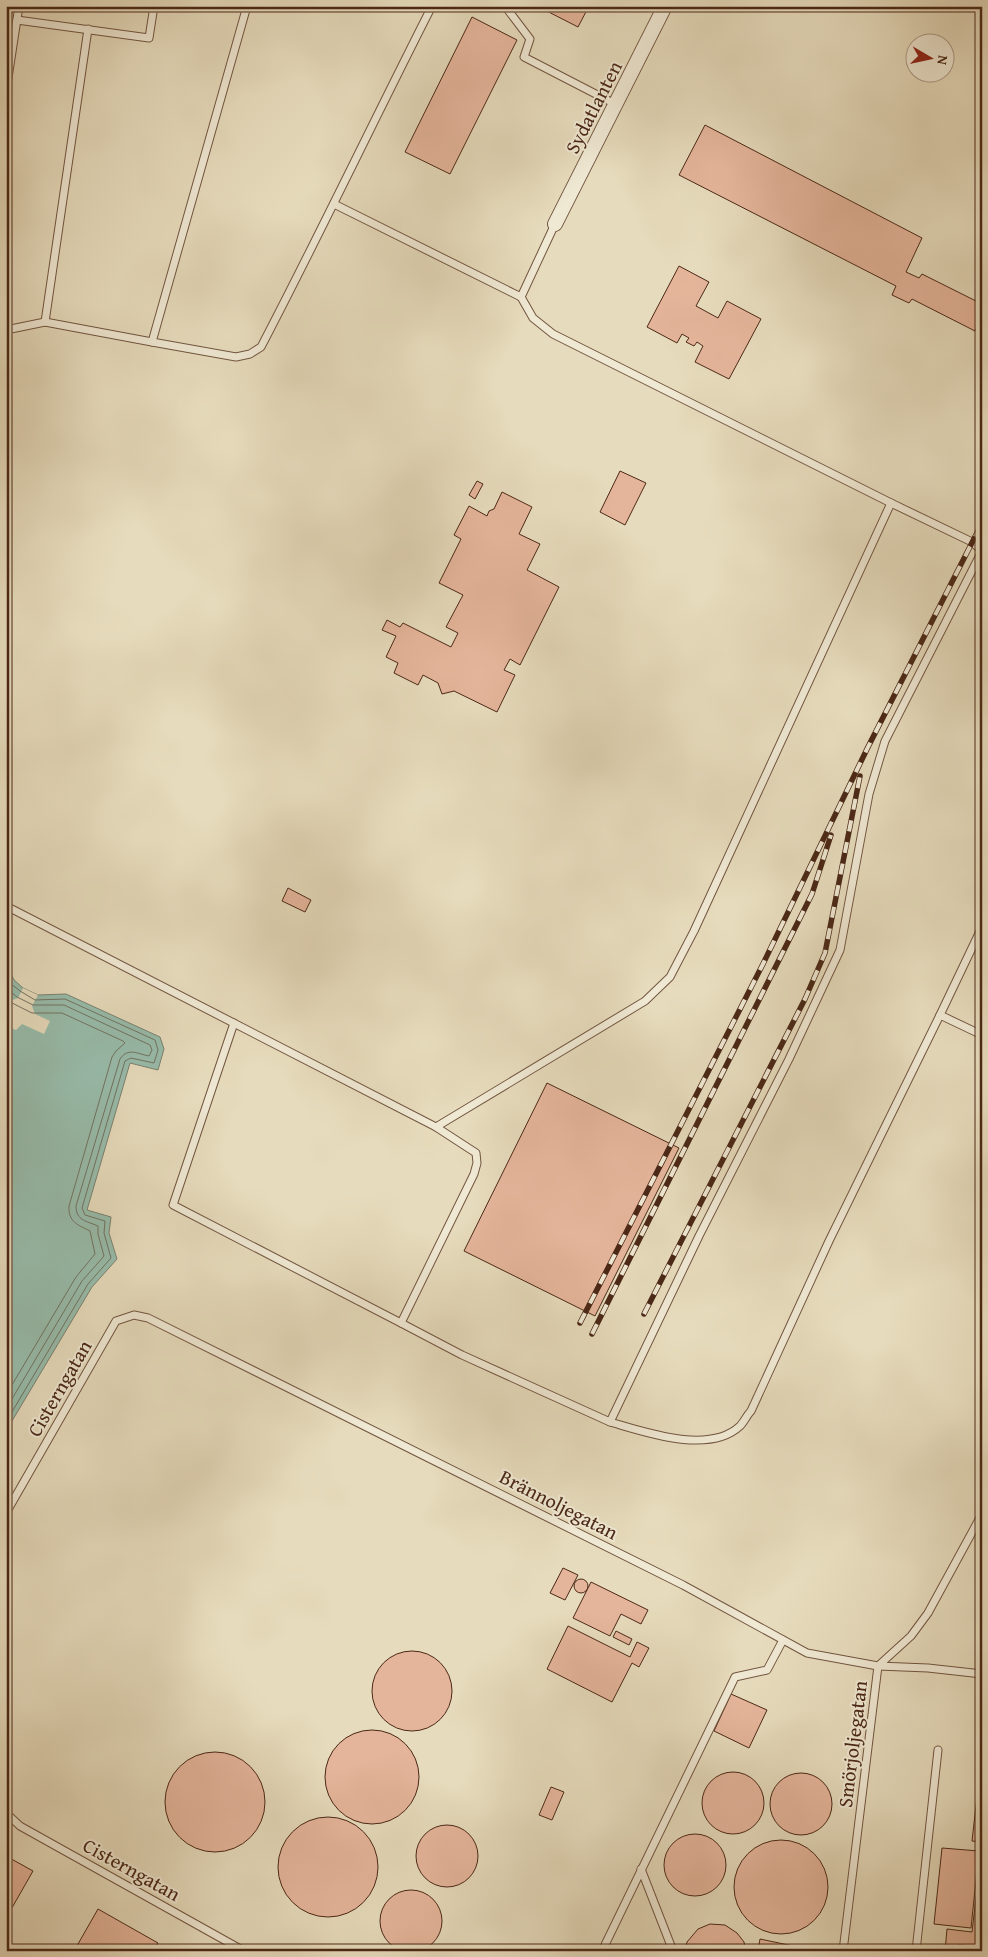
<svg xmlns="http://www.w3.org/2000/svg" width="988" height="1957" viewBox="0 0 988 1957" font-family="'Gentium Book Plus',serif">
<style>
.water{fill:#97bcab;stroke:#79816f}
.pier{fill:#e6dbbc}
.lines{fill:none;stroke-linecap:round;stroke-linejoin:round}
.shore{stroke:#717260;stroke-width:1}
.building{fill:#e5b59b;stroke:#4b2816}
.lane-casing{stroke:#725540;stroke-width:9}
.street-casing{stroke:#725540;stroke-width:16}
.lane{stroke:#efe8d3;stroke-width:7}
.street{stroke:#efe8d3;stroke-width:14}
.rail-casing{stroke:#4b2816;stroke-width:5.5}
.rail{stroke:#efe8d3;stroke-width:4;stroke-dasharray:11;stroke-linecap:butt}
.labels{text-anchor:middle;dominant-baseline:central;stroke-width:4;stroke-linejoin:round;paint-order:stroke}
.street-label{font-size:20px;fill:#4b2816;stroke:#efe8d3}
</style>
<rect width="100%" height="100%" fill="#e6dbbc"/>
<filter id="stains"><feTurbulence type="fractalNoise" baseFrequency=".004" numOctaves="4"/><feColorMatrix values="0 0 0 0 .2 0 0 0 0 .09 0 0 0 0 .02 0 0 0 .5 -.17"/></filter>
<radialGradient id="worn" r=".72"><stop offset=".6" stop-color="#630" stop-opacity="0"/><stop offset="1" stop-color="#630" stop-opacity=".3"/></radialGradient>
<path class="water" d="M 6,964 L 14,980 L 23,988 L 38,995 L 66,994 L 160,1037 L 164,1049 L 158,1070 L 130,1063 L 87,1210 L 111,1217 L 109,1233 L 117,1259 L 92,1287 L 6,1431 Z"/>
<path class="pier" d="M 23,988 L 38,995 L 32,1006 L 35,1014 L 50,1021 L 44,1034 L 22,1024 L 16,1030 L 9,1027 L 9,1018 L 6,1016 L 6,999 L 10,1001 L 18,998 Z"/>
<g class="lines">
<g class="shore">
<path d="M 6,976 L 10,983 L 20,991 L 35,1000 L 65,999 L 155,1040 L 158,1050 L 154,1063 L 131,1058 L 125,1061 L 82,1208 L 85,1215 L 105,1221 L 104,1233 L 111,1258 L 88,1284 L 6,1422"/>
<path d="M 6,988 L 17,997 L 33,1005 L 64,1005 L 150,1045 L 152,1050 L 149,1056 C 138,1054 128,1047 120,1059 L 76,1206 C 76,1221 87,1221 98,1226 L 98,1234 L 104,1256 L 82,1281 L 6,1409"/>
<path d="M 6,998 L 14,1004 L 32,1013 L 62,1013 L 123,1041 L 125,1043 L 116,1051 L 112,1057 L 69,1206 C 68,1222 78,1225 90,1231 L 95,1254 L 76,1277 L 6,1395"/>
</g>
</g>
<g class="building">
<path d="M 537,6 L 589,6 L 578,27 Z"/>
<path d="M 472,17 L 517,40 L 450,174 L 405,152 Z"/>
<path d="M 705,125 L 922,238 L 906,272 L 919,278 L 922,274 L 982,304 L 982,318 L 975,331 L 912,299 L 909,303 L 892,295 L 896,286 L 679,175 Z"/>
<path d="M 679,266 L 709,282 L 696,306 L 718,318 L 727,301 L 761,319 L 729,379 L 695,362 L 703,346 L 697,342 L 694,346 L 686,342 L 689,338 L 682,334 L 677,343 L 647,327 Z"/>
<path d="M 620,471 L 646,483 L 625,525 L 600,512 Z"/>
<path d="M 477,481 L 483,484 L 475,499 L 469,495 Z"/>
<path d="M 502,492 L 532,507 L 519,534 L 540,544 L 527,570 L 559,587 L 520,665 L 510,659 L 504,670 L 515,675 L 497,712 L 454,691 L 442,694 L 438,683 L 423,675 L 418,685 L 394,673 L 398,663 L 386,657 L 396,636 L 382,630 L 387,620 L 400,627 L 403,623 L 451,647 L 458,633 L 446,627 L 463,595 L 439,583 L 461,539 L 454,535 L 469,506 L 487,516 L 489,511 L 494,509 Z"/>
<path d="M 288,888 L 311,900 L 305,912 L 282,901 Z"/>
<path d="M 547,1083 L 679,1148 L 595,1316 L 464,1251 Z"/>
<path d="M 563,1568 L 578,1575 L 565,1600 L 550,1593 Z"/>
<circle cx="581" cy="1586" r="7"/>
<path d="M 591,1582 L 648,1610 L 641,1624 L 621,1614 L 610,1636 L 573,1618 Z"/>
<path d="M 568,1626 L 630,1657 L 637,1642 L 649,1648 L 639,1667 L 632,1663 L 612,1702 L 547,1669 Z"/>
<path d="M 616,1631 L 632,1639 L 629,1645 L 613,1637 Z"/>
<circle cx="412" cy="1691" r="40"/>
<path d="M 731,1694 L 767,1710 L 749,1748 L 714,1731 Z"/>
<circle cx="372" cy="1777" r="47"/>
<circle cx="215" cy="1802" r="50"/>
<path d="M 982,1753 L 982,1842 L 972,1841 Z"/>
<circle cx="733" cy="1803" r="31"/>
<circle cx="801" cy="1804" r="31"/>
<path d="M 551,1787 L 564,1792 L 552,1820 L 539,1815 Z"/>
<circle cx="328" cy="1867" r="50"/>
<circle cx="447" cy="1856" r="31"/>
<circle cx="695" cy="1865" r="31"/>
<circle cx="781" cy="1887" r="47"/>
<path d="M 982,1847 L 982,1947 L 958,1945 L 957,1951 L 945,1951 L 947,1929 L 972,1932 Z"/>
<path d="M 942,1848 L 979,1851 L 971,1928 L 934,1924 Z"/>
<path d="M 6,1856 L 33,1871 L 9,1913 L 6,1911 Z"/>
<circle cx="411" cy="1921" r="31"/>
<path d="M 98,1909 L 158,1943 L 154,1951 L 74,1951 Z"/>
<path d="M 710,1924 L 725,1925 L 737,1933 L 744,1942 L 746,1951 L 685,1951 L 687,1942 L 698,1929 Z"/>
<path d="M 760,1939 L 798,1947 L 797,1951 L 758,1951 Z"/>
</g>
<g class="lines">
<g class="lane-casing">
<g id="lane">
<path d="M 247,6 L 152,342 L 236,357 L 250,354 L 261,347 C 320,234 374,120 432,6"/>
<path d="M 505,6 L 530,39 L 524,57 L 617,105"/>
<path d="M 17,20 L 149,38 L 154,6"/>
<path d="M 6,91 L 19,6"/>
<path d="M 334,204 L 521,297"/>
<path d="M 45,322 L 88,29"/>
<path d="M 6,330 L 45,322 L 152,342"/>
<path d="M 6,906 L 436,1127 L 645,1001 L 670,977 L 694,931 L 891,503 L 553,334 L 533,318 L 521,297 L 555,224"/>
<path d="M 982,927 L 940,1015 L 982,1035"/>
<path d="M 234,1023 L 173,1205 L 401,1323"/>
<path d="M 436,1127 L 476,1153 L 477,1163 L 474,1174 L 401,1323 L 462,1355 L 610,1422 L 699,1236 L 789,1059 L 840,950 L 869,794 L 885,741 L 982,551 L 972,542 L 891,503"/>
<path d="M 610,1422 C 645,1432 709,1455 740,1426 C 744,1422 747,1415 751,1411 L 829,1241 L 940,1015"/>
<path d="M 6,1513 L 116,1321 L 134,1315 L 148,1318 L 683,1585 L 807,1653 L 878,1666 L 928,1668 L 982,1674"/>
<path d="M 6,1813 L 20,1826 L 244,1951"/>
<path d="M 641,1869 L 673,1951"/>
<path d="M 602,1951 L 735,1677 L 767,1670 L 783,1640"/>
<path d="M 843,1951 L 878,1666 L 911,1636 L 928,1613 L 982,1514"/>
<path d="M 916,1951 L 938,1750"/>
</g>
</g>
<g class="street-casing">
<path id="street" d="M 555,224 L 665,6"/>
</g>
<use href="#lane" class="lane"/>
<use href="#street" class="street"/>
<g class="rail-casing">
<g id="rail">
<path d="M 644,1314 L 805,999 L 825,953 L 860,776"/>
<path d="M 580,1323 L 763,964 L 868,747 L 982,523"/>
<path d="M 592,1334 L 812,894 L 831,835"/>
</g>
</g>
<use href="#rail" class="rail"/>
</g>
<g class="labels">
<g class="street-label">
<text transform="translate(593 107) rotate(-63)">Sydatlanten</text>
<text transform="translate(59 1388) rotate(-60)">Cisterngatan</text>
<text transform="translate(559 1504) rotate(27)">Brännoljegatan</text>
<text transform="translate(852 1744) rotate(-83)">Smörjoljegatan</text>
<text transform="translate(132 1869) rotate(29)">Cisterngatan</text>
</g>
</g>
<rect width="988" height="1957" fill="none" stroke="#e6dbbc" stroke-width="25"/>
<rect x="8" y="8" width="973" height="1942" fill="none" stroke="#4b2816" stroke-width="2.5"/>
<rect x="12" y="12" width="963" height="1932" fill="none" stroke="#4b2816"/>
<g transform="translate(930 58) rotate(99)"><circle r="24" fill="#efe8d3" stroke="#ad9b87"/>
<path d="M0-4L9 19L0 12L-9 19Z" fill="#8f2418"/>
<text y="-8" font-size="14" font-weight="bold" text-anchor="middle" fill="#4b2816">N</text>
</g>
<rect width="100%" height="100%" filter="url(#stains)"/>
<rect width="100%" height="100%" fill="url(#worn)"/>
</svg>
